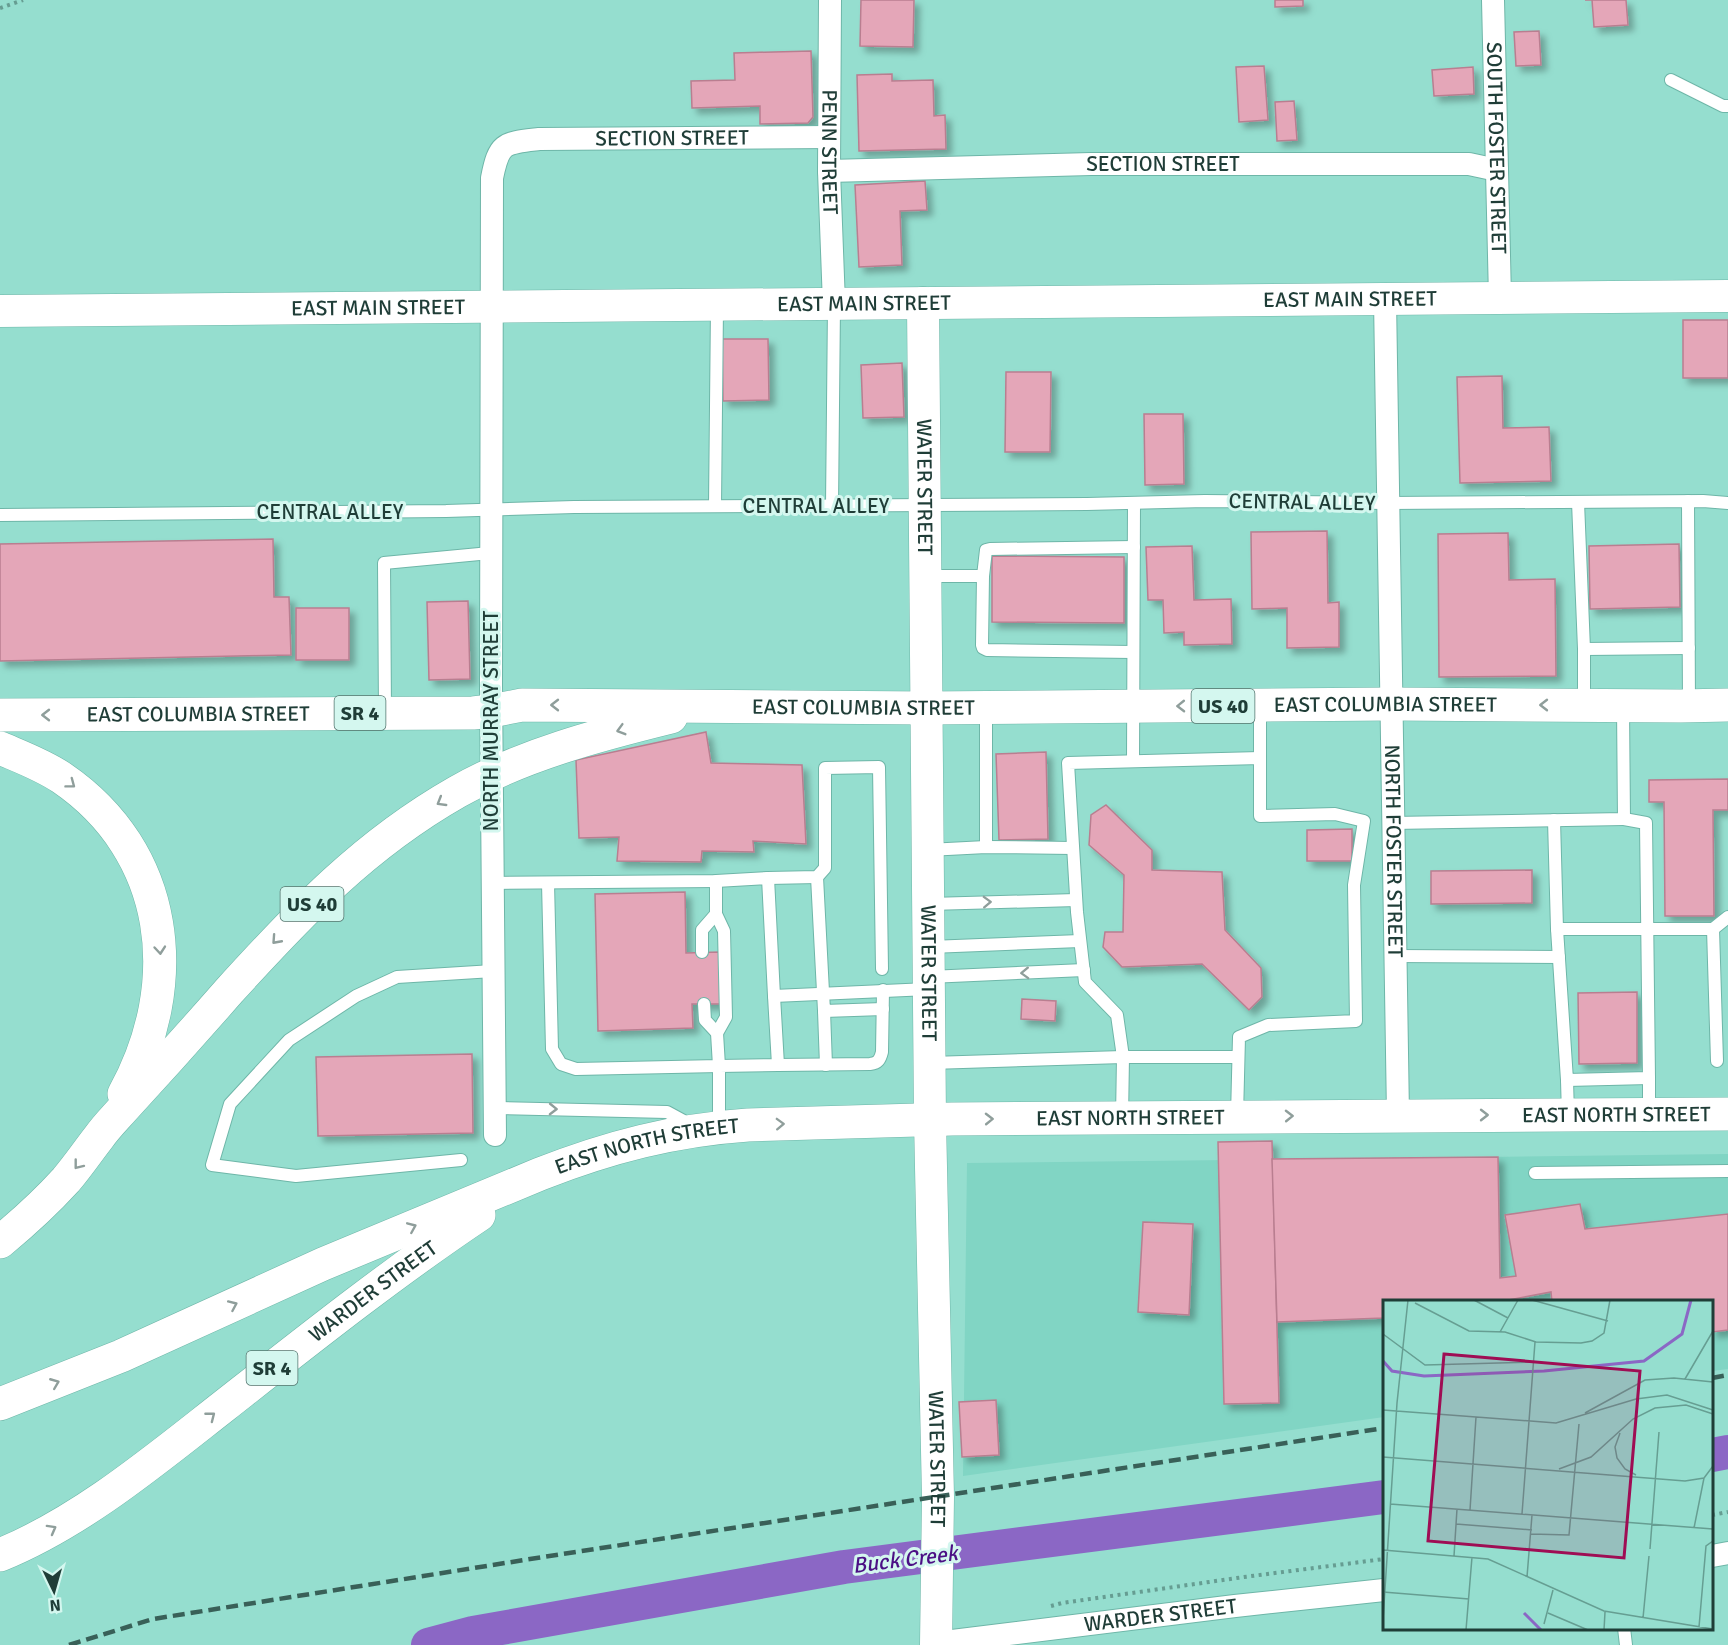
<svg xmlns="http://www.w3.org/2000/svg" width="1728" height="1645" viewBox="0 0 1728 1645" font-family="Signika,sans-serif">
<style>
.built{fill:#81d5c4}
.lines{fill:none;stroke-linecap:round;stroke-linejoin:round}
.river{stroke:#8b67c5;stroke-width:34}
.building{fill:#e4a6b8;stroke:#b97e90;stroke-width:1.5;filter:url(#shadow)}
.lane-casing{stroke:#6eb6a8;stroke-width:14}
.street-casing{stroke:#6eb6a8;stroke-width:24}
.secondary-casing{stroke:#6eb6a8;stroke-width:33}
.primary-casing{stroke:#6eb6a8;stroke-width:34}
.path{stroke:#669d92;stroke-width:4;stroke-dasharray:3 4.5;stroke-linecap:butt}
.lane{stroke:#fff;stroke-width:12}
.street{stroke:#fff;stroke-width:22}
.secondary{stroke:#fff;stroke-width:32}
.primary{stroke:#fff;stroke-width:33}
.rail{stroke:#396058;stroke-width:4.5;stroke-dasharray:12 6;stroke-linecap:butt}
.oneway{stroke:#8f9e9b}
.labels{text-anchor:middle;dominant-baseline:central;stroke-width:6;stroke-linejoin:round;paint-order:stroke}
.shield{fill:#d4f7ef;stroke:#55756e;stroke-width:1.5}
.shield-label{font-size:20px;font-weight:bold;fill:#1f3d37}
.street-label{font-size:21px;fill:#1f3d37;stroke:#d4f7ef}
.water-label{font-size:22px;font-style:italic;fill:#4b1085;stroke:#d4f7ef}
.inset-river{fill:none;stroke:#8b67c5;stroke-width:3}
.inset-road{fill:none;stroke:#669e92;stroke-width:1.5}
.view{fill:#9f0d54;fill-opacity:0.15;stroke:#9f0d54;stroke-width:3}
.inset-edge{fill:none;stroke:#1f3d37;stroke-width:3}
</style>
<defs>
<filter id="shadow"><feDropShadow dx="5.5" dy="5.5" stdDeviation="3" flood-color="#0004"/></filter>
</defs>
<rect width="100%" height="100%" fill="#95decf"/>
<path class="built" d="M 1728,1154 L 1728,1369 L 1712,1371 L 1712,1302 L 1384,1302 L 1384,1417 L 963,1476 L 967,1163 Z"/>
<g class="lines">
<g class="river">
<path d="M 1712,1455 L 1728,1452"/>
<path d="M 428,1645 L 473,1633 L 844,1567 L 1384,1497"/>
</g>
</g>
<g class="building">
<path d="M 861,0 L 914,0 L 913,47 L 860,46 Z"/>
<path d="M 1275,0 L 1303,0 L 1303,6 L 1275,7 Z"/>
<path d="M 1585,0 L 1626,0 L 1628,25 L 1594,27 L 1592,0 Z"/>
<path d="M 1539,31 L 1541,65 L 1516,66 L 1514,32 Z"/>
<path d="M 811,51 L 813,117 L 808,123 L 760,124 L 760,106 L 692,108 L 691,81 L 735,80 L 734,53 Z"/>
<path d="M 1264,66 L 1268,120 L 1239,122 L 1236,67 Z"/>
<path d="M 1473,67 L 1474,94 L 1434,96 L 1432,70 Z"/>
<path d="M 892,74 L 892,81 L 933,80 L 934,116 L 945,115 L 946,149 L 859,151 L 857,75 Z"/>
<path d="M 1294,101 L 1297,140 L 1277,141 L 1275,102 Z"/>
<path d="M 925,181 L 927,210 L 900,211 L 902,265 L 859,267 L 855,185 Z"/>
<rect x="1683" y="320" width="45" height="58"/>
<path d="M 722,339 L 768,339 L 769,400 L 723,401 Z"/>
<path d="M 902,363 L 904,417 L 863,418 L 861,365 Z"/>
<path d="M 1006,372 L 1051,372 L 1050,452 L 1005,452 Z"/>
<path d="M 1502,376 L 1503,428 L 1549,427 L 1551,481 L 1460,483 L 1457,377 Z"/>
<path d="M 1144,414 L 1183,414 L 1184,484 L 1145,485 Z"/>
<path d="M 1327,531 L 1328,603 L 1339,602 L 1339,647 L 1287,648 L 1287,608 L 1252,609 L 1251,532 Z"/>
<path d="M 1508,533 L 1509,580 L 1555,579 L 1556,676 L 1439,677 L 1438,534 Z"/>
<path d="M 273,539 L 274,597 L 289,597 L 291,655 L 0,661 L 0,544 Z"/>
<path d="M 1679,544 L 1680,607 L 1590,609 L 1589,546 Z"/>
<path d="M 1192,546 L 1194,600 L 1231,599 L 1232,644 L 1184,645 L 1184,632 L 1164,633 L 1163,600 L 1148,600 L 1146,547 Z"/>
<path d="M 992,556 L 1124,557 L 1124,623 L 992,622 Z"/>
<path d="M 468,601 L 470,679 L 429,680 L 427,602 Z"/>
<rect x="296" y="608" width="53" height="52"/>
<path d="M 706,732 L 711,763 L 802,765 L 806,844 L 753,841 L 754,852 L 702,851 L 701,862 L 617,861 L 619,837 L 579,838 L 576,760 Z"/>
<path d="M 1046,752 L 1048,839 L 999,840 L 996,754 Z"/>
<path d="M 1728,779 L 1728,810 L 1713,810 L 1714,916 L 1665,916 L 1664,802 L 1649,802 L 1649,780 Z"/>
<path d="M 1106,805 L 1152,850 L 1152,870 L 1222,872 L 1225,930 L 1261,968 L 1262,997 L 1249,1010 L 1202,964 L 1122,967 L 1103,947 L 1105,932 L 1123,932 L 1124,875 L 1089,845 L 1091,815 Z"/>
<path d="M 1352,829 L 1352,861 L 1307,861 L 1307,830 Z"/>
<path d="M 1532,870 L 1532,903 L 1431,904 L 1431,871 Z"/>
<path d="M 685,892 L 686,953 L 720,952 L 721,1004 L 692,1004 L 693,1028 L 598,1031 L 595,894 Z"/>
<path d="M 1637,992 L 1637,1063 L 1579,1064 L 1578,993 Z"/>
<path d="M 1022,999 L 1056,1001 L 1055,1021 L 1021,1019 Z"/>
<path d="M 472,1054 L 473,1133 L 318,1136 L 316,1057 Z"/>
<path d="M 1272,1141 L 1279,1403 L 1224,1404 L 1218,1142 Z"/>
<path d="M 1498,1157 L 1500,1278 L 1516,1276 L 1505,1215 L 1580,1204 L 1585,1229 L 1728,1214 L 1728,1330 L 1712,1332 L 1712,1302 L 1552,1302 L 1551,1292 L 1498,1302 L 1384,1302 L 1384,1318 L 1277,1322 L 1272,1159 Z"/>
<path d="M 1143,1222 L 1193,1224 L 1189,1315 L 1138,1312 Z"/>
<path d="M 996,1400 L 999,1455 L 962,1457 L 959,1402 Z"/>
</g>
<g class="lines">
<g class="lane-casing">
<g id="lane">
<path d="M 1671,80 L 1723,106 L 1728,106"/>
<path d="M 1688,501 L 1689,705"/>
<path d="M 1578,502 L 1584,649 L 1584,704"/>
<path d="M 715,506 L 717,306"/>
<path d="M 832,506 L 834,305"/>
<path d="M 0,515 L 446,511 L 574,507 L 1087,504 L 1205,501 L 1388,503 L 1703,501 L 1728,503"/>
<path d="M 926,576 L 983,576"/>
<path d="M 1584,649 L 1689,648"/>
<path d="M 1133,652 L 987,650 L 983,648 L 982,645 L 983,576 L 986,550 L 990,549 L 1134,547"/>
<path d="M 986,708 L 986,847"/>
<path d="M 385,713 L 384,563 L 490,553"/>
<path d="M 1260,758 L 1260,706"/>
<path d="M 1133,761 L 1134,503"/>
<path d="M 1624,819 L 1646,823 L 1649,1078 L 1567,1080 L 1557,929 L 1713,929 L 1728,917"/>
<path d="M 1554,820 L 1557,929"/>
<path d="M 1393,823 L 1624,819 L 1623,707"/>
<path d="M 928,850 L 986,847 L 1073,848"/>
<path d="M 817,877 L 824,1011 L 883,1009"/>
<path d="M 768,878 L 817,877 L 825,868 L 825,768 L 879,767 L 882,969"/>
<path d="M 716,881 L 716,914 L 724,931 L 726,1017 L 717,1033"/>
<path d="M 492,883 L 716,881 L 768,878 L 774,996 L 928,989"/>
<path d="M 548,883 L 552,1049 L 561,1064 L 576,1069 L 719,1066 L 717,1033 L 705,1020 L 704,1004"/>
<path d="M 930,904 L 1076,900"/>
<path d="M 1713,929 L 1717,1061"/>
<path d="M 930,947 L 1080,941"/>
<path d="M 702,952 L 702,930 L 716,914"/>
<path d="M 1395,956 L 1559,957"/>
<path d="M 929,977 L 1084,970"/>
<path d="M 824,1011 L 826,1065"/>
<path d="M 931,1063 L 1123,1057 L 1238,1057"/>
<path d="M 778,1065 L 870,1064 C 878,1063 880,1060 882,1052 L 883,990"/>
<path d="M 1567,1080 L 1568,1115"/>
<path d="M 495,1108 L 667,1112 L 691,1125"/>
<path d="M 1649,1113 L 1649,1078"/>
<path d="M 1122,1118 L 1123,1057 L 1117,1015 L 1085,982 L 1077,912 L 1068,763 L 1260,758 L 1260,816 L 1335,814 L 1364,821 L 1354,885 L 1356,1021 L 1268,1025 L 1239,1037 L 1237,1116"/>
<path d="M 719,1125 L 719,1066 L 778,1065 L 774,996"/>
<path d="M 461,1160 L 296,1176 L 212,1165 L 230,1104 L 289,1040 L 356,996 L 397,977 L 493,971"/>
<path d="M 1535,1173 L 1728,1171"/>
<path d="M 1624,1628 L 1626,1645"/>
</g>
</g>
<g class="street-casing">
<g id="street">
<path id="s1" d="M 830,0 L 829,171 L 834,304"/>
<path id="s2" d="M 1493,0 L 1500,298"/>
<path id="s3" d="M 829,171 L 1091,164 L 1469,164 L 1497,170"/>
<path id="s4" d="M 1385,299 L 1398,1115"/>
<path id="s5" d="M 495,1135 L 491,687 L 492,178 C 499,142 504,143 539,139 L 829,137"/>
<path d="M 1712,1556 L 1728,1553"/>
<path id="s6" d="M 936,1643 L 1235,1606 L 1384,1590"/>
</g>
</g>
<g class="secondary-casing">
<g id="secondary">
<path id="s7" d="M 923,303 L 930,1120 L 938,1497 L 936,1645"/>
<path id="s8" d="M 0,311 L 1728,296"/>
</g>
</g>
<g class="primary-casing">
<g id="primary">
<path id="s9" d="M 0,715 L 473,713 L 491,711 L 522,705 L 926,708 L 1392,704 L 1681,706 L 1728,705"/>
<path d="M 0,748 C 21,757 43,765 62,778 C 170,852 185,983 124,1094"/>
<path d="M 0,1242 C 23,1223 46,1202 66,1180 C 78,1166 88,1151 99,1137 C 106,1127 115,1118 123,1109 C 159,1070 194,1031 229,991 C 300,913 364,845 457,792 C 522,755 598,735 671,717"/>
<path id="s10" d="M 0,1404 L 121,1356 L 323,1264 L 540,1174 C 609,1147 674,1130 748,1125 L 952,1119 L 1728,1114"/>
<path id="s11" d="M 0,1555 C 81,1522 155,1460 224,1406 C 308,1340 391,1274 479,1215"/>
</g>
</g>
<g class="path">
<path d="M 0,8 L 23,0"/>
<path d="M 1712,1515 L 1728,1512"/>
<path d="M 1051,1606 L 1062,1603 L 1244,1577 L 1384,1559"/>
</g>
<use href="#lane" class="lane"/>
<use href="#street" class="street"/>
<use href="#secondary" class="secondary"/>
<use href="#primary" class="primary"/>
<g class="rail">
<path d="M 1712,1378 L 1728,1375"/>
<path d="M 69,1645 L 153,1619 L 543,1557 L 1384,1428"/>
</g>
</g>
<defs><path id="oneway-chevron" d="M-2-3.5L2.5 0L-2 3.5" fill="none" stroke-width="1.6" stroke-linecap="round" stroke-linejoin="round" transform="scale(1.5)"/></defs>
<g class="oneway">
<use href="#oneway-chevron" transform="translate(555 705) rotate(-180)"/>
<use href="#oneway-chevron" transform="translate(1544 705) rotate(-180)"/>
<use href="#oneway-chevron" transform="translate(1181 706) rotate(179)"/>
<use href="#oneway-chevron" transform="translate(46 715) rotate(180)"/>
<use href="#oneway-chevron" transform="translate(621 730) rotate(164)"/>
<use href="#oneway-chevron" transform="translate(71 784) rotate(37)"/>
<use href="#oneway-chevron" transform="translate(441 802) rotate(149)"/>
<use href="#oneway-chevron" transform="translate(987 902) rotate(-2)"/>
<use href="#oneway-chevron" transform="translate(276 940) rotate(132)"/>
<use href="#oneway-chevron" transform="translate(160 950) rotate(85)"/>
<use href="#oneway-chevron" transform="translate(1025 973) rotate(178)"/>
<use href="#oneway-chevron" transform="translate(553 1109) rotate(1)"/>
<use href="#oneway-chevron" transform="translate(1484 1115)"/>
<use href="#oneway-chevron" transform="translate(1289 1116) rotate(-1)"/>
<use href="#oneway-chevron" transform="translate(989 1119) rotate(-1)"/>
<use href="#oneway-chevron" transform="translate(780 1124) rotate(-2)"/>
<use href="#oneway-chevron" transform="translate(78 1165) rotate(128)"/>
<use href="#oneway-chevron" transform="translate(412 1227) rotate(-23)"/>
<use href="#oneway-chevron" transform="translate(233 1305) rotate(-24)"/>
<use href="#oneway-chevron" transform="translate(55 1383) rotate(-22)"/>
<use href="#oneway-chevron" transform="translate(211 1416) rotate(-38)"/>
<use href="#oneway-chevron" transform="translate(52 1529) rotate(-29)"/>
</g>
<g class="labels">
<g class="shield">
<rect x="1191.5" y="689" width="63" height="34" rx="4.5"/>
<rect x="334.5" y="696" width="51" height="34" rx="4.5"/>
<rect x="280.5" y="887" width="63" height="34" rx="4.5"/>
<rect x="246.5" y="1351" width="51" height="34" rx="4.5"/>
</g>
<g class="shield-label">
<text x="1223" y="706">US 40</text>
<text x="360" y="713">SR 4</text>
<text x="312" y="904">US 40</text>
<text x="272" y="1368">SR 4</text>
</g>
<g class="street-label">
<text stroke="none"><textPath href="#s5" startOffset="1160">SECTION STREET</textPath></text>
<text stroke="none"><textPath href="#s2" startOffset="148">SOUTH FOSTER STREET</textPath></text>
<text stroke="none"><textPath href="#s1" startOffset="152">PENN STREET</textPath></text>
<text stroke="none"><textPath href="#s3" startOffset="334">SECTION STREET</textPath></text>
<text stroke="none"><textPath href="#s8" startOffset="1350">EAST MAIN STREET</textPath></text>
<text stroke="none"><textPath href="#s8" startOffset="864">EAST MAIN STREET</textPath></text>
<text stroke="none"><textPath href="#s8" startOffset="378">EAST MAIN STREET</textPath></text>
<text stroke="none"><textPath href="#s7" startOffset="184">WATER STREET</textPath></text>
<text transform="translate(1302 502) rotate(1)">CENTRAL ALLEY</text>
<text x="816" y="506">CENTRAL ALLEY</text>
<text x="330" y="512">CENTRAL ALLEY</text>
<text stroke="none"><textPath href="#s9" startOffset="1386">EAST COLUMBIA STREET</textPath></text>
<text stroke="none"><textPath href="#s9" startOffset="864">EAST COLUMBIA STREET</textPath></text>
<text stroke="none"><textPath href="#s9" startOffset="198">EAST COLUMBIA STREET</textPath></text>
<text transform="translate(491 721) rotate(-90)">NORTH MURRAY STREET</text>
<text stroke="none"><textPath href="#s4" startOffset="552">NORTH FOSTER STREET</textPath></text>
<text stroke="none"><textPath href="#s7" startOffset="670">WATER STREET</textPath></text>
<text stroke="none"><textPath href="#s10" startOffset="1670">EAST NORTH STREET</textPath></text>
<text stroke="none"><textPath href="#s10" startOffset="1184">EAST NORTH STREET</textPath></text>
<text stroke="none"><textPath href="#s10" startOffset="698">EAST NORTH STREET</textPath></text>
<text stroke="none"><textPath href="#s11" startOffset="458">WARDER STREET</textPath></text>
<text stroke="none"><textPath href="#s7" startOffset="1156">WATER STREET</textPath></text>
<text stroke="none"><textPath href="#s6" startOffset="226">WARDER STREET</textPath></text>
</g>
<g class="water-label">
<text transform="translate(905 1559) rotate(-7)">Buck Creek</text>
</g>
</g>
<g transform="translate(1383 1300)">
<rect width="330" height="330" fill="#95decf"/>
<path class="inset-river" d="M 0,61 L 9,71 L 41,76 L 161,71 L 261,61 L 299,34 L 308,0M 141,313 L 158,330"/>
<path class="inset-road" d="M 91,0 L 125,18M 149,0 L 225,21M 32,3 L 86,31 L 122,32 L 153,42 L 198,43 L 209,41 L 221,33 L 227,0M 117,32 L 135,0M 0,34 L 42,65 L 151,62M 302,79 L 330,31M 0,110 L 173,123 L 253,99 L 284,95 L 330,110M 202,113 L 262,80 L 291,78 L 330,82M 237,133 L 232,147 L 234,158 L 242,169 L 253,175M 0,157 L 302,181 L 321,178 L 330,166M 176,169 L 208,157 L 250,119 L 272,108 L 303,105 L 330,114M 7,204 L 330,229M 87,210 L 93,117M 139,214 L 152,42M 73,224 L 149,230M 311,228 L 321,178M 148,234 L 186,235 L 196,124M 267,249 L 276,132M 0,250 L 105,259 L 221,311 L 330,329M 71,256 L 74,209M 144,277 L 149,215M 0,292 L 86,299M 165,313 L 205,330M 260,318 L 266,256M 0,320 L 14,103 L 25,0M 161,324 L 170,290M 316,327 L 323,246 L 330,241M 83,330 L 89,257M 221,330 L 222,312"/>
<path class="view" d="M 61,54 L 257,71 L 241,258 L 45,241 Z"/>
<rect width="330" height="330" class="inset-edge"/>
</g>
<g transform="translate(54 1591) rotate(175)" stroke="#d4f7ef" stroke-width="4.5" paint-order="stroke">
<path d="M0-4.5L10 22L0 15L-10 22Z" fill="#1f3d37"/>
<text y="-9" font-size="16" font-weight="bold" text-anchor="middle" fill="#1f3d37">N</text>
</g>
</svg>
